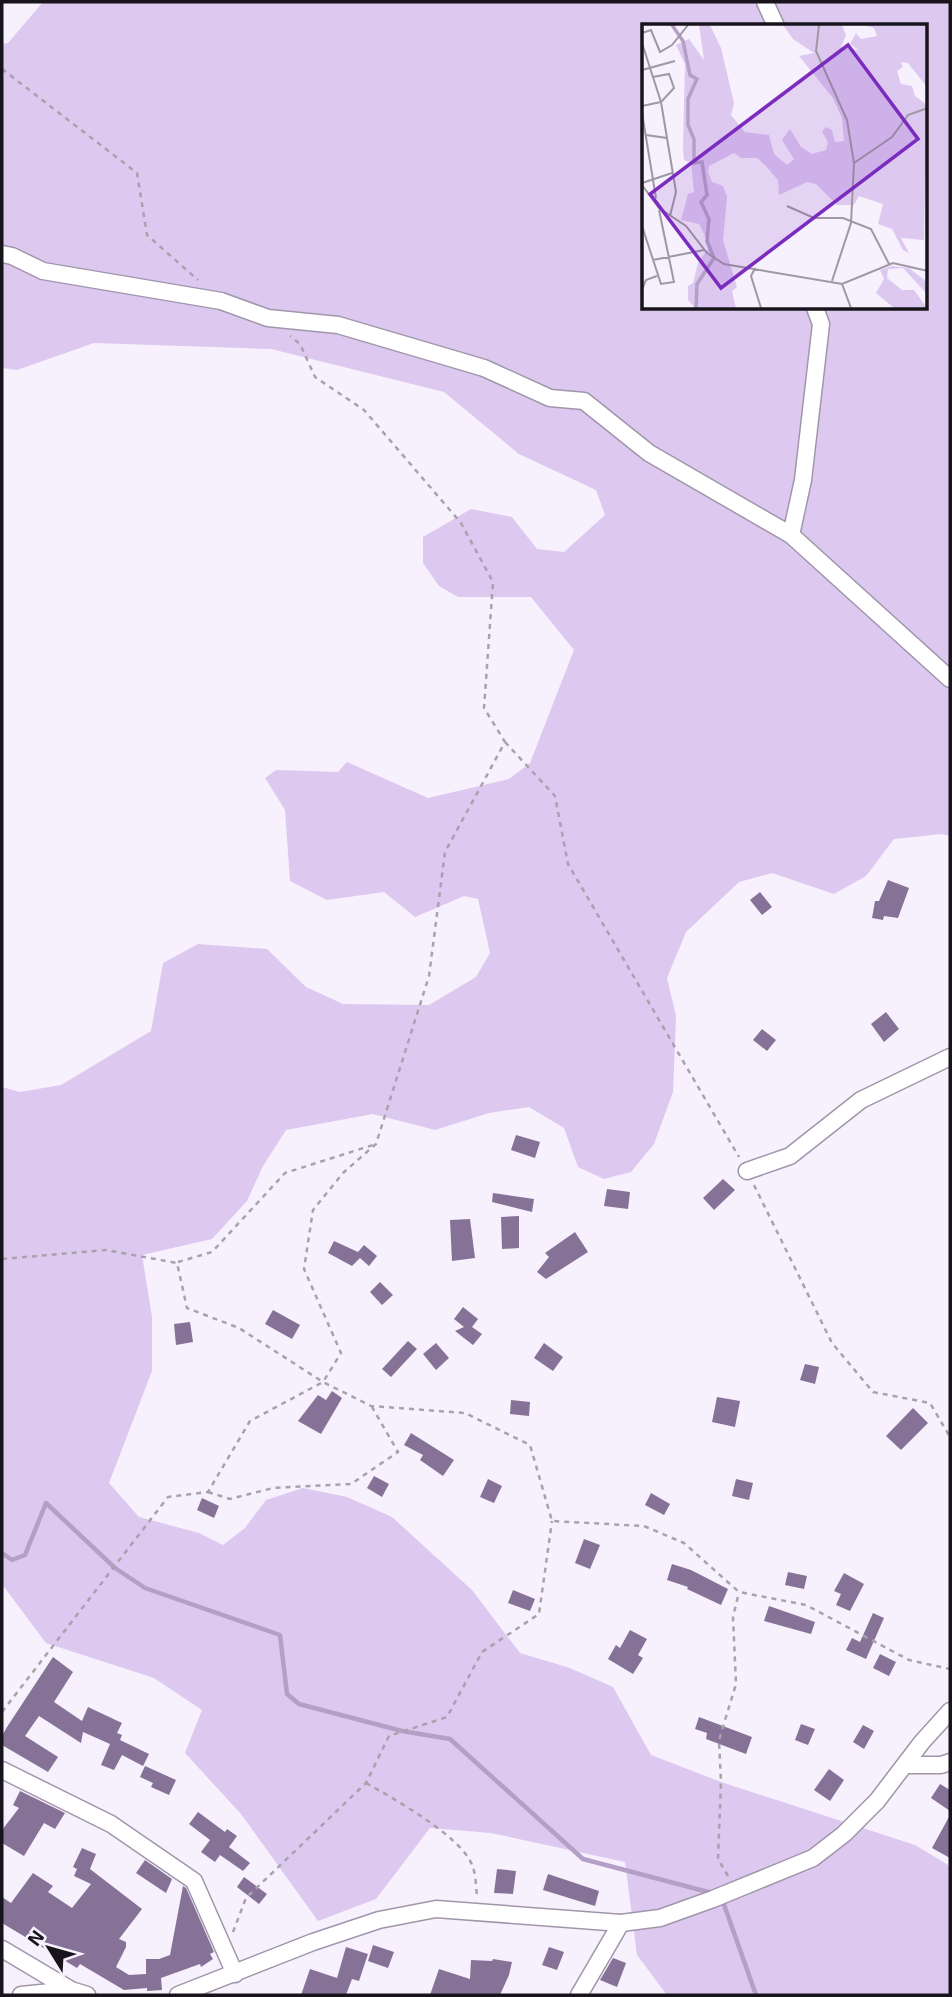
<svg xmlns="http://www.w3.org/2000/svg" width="952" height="1997" viewBox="0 0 952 1997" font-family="'Exo 2',sans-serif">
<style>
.green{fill:#ddc8f0;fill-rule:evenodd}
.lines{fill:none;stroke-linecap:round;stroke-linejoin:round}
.stream{stroke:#b49fc6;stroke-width:4.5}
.building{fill:#867297}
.minor-casing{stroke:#a096aa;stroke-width:19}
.path{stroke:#a8a2ad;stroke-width:2.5;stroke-dasharray:5 5;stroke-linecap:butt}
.minor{stroke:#fff;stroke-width:16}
.inset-river{fill:none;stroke:#b49fc6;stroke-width:3.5}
.inset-road{fill:none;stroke:#9e98a3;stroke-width:2}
.view{fill:#7b2cbf;fill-opacity:0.15;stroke:#7b2cbf;stroke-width:3.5}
.inset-edge{fill:none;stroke:#18141b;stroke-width:3.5}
</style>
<rect width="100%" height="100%" fill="#f7f0fd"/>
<path class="green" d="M 43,2 L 950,2 L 950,836 L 942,834 L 894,839 L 866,876 L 834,894 L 772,873 L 739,882 L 686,932 L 667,978 L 676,1016 L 673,1092 L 654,1144 L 631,1172 L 604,1179 L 578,1167 L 564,1128 L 529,1107 L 489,1113 L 435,1130 L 373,1114 L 286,1130 L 263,1166 L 247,1201 L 212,1239 L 142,1255 L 152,1317 L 152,1371 L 109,1483 L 139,1517 L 199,1533 L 223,1545 L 245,1528 L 266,1500 L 303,1488 L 347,1497 L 392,1517 L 472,1590 L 520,1653 L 570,1668 L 613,1687 L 651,1755 L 721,1782 L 915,1845 L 950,1866 L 950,1995 L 667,1995 L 637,1955 L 625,1862 L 491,1833 L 430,1828 L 376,1899 L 318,1921 L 241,1814 L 185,1753 L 202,1710 L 154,1678 L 46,1643 L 2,1584 L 2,1087 L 20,1092 L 61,1085 L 151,1031 L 163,963 L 198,944 L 267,949 L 306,987 L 343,1004 L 429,1005 L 476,977 L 490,953 L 478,899 L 464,896 L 415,917 L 384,892 L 327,900 L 290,881 L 285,810 L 265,778 L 276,770 L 338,772 L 347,762 L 428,798 L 509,779 L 530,763 L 574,650 L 531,597 L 458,597 L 439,586 L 423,563 L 423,537 L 471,509 L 512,517 L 537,549 L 564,552 L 605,515 L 596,490 L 519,454 L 444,392 L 271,349 L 94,343 L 17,370 L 2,368 L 2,44 L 8,43 ZM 644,26 L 926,26 L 926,308 L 644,308 Z"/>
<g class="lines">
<g class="stream">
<path d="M 2,1553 L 12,1560 L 25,1555 L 46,1503 L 115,1568 L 145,1588 L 280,1635 L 287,1694 L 299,1704 L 402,1731 L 450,1739 L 583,1859 L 712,1893"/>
<path d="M 722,1899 L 756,1995"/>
</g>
</g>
<g class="building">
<path d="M 888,880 L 909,888 L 898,918 L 884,916 L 883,920 L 872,918 L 875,901 L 879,901 Z"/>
<path d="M 760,892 L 772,907 L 762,915 L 750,900 Z"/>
<path d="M 886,1012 L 899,1029 L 884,1042 L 871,1024 Z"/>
<path d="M 762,1029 L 776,1040 L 767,1051 L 753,1040 Z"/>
<path d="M 516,1135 L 540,1142 L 535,1158 L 511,1150 Z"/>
<path d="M 723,1179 L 735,1190 L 714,1210 L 703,1198 Z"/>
<path d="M 607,1189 L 630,1192 L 628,1209 L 604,1206 Z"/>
<path d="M 493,1193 L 534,1199 L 532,1212 L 492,1202 Z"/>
<path d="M 519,1216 L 519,1248 L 502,1249 L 501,1217 Z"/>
<path d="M 470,1219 L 475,1258 L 452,1261 L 450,1220 Z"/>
<path d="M 575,1232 L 588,1252 L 546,1279 L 537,1272 L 549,1257 L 545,1253 Z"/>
<path d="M 334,1241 L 358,1252 L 364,1245 L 377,1256 L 369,1266 L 360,1258 L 352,1266 L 328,1253 Z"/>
<path d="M 380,1282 L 393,1295 L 382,1305 L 370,1292 Z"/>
<path d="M 463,1307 L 478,1319 L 472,1327 L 482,1334 L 473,1345 L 455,1331 L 464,1327 L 454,1319 Z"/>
<path d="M 273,1310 L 300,1325 L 292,1339 L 265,1324 Z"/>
<path d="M 190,1322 L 193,1342 L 176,1345 L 174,1324 Z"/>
<path d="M 408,1341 L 417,1349 L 391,1377 L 382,1369 Z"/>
<path d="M 436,1343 L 449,1358 L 436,1370 L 423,1354 Z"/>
<path d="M 544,1343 L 563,1357 L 553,1371 L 534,1358 Z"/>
<path d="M 805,1364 L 819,1367 L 815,1384 L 800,1380 Z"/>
<path d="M 332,1391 L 342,1398 L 321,1434 L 298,1421 L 318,1395 L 326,1400 Z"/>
<path d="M 717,1397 L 740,1401 L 735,1427 L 712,1422 Z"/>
<path d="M 511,1400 L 530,1402 L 529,1416 L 510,1414 Z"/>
<path d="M 913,1408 L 928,1423 L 901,1450 L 886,1436 Z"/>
<path d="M 411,1433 L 454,1460 L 443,1476 L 420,1460 L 423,1455 L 404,1445 Z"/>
<path d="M 374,1476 L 389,1484 L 382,1497 L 367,1488 Z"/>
<path d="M 488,1479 L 502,1486 L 494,1503 L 480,1497 Z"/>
<path d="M 736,1479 L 753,1483 L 749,1500 L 732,1496 Z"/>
<path d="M 651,1493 L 670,1504 L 664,1515 L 645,1505 Z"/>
<path d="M 202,1498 L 219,1506 L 214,1518 L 197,1510 Z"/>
<path d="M 584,1539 L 600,1545 L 590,1569 L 575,1563 Z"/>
<path d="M 672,1564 L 691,1570 L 728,1589 L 721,1605 L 687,1589 L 688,1587 L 667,1580 Z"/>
<path d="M 788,1572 L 807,1576 L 804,1589 L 785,1585 Z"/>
<path d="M 844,1573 L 864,1584 L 850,1611 L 836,1605 L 841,1594 L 834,1591 Z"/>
<path d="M 513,1590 L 535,1599 L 530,1611 L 508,1603 Z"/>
<path d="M 769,1606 L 815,1622 L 811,1634 L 764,1621 Z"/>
<path d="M 873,1613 L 884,1618 L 866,1659 L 846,1650 L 852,1638 L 860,1642 Z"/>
<path d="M 630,1630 L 647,1639 L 638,1655 L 643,1658 L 633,1674 L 608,1659 L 616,1645 L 620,1648 Z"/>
<path d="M 880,1654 L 896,1662 L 889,1676 L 873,1668 Z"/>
<path d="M 53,1657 L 73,1672 L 54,1702 L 82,1721 L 88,1707 L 122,1723 L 117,1733 L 122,1735 L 120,1740 L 149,1754 L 143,1766 L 122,1755 L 114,1770 L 101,1765 L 110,1744 L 83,1732 L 81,1743 L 39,1716 L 25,1736 L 58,1757 L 48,1772 L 2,1745 L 2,1736 L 7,1727 Z"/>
<path d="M 699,1717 L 752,1737 L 746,1754 L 706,1739 L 707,1733 L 695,1729 Z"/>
<path d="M 801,1724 L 815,1729 L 808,1745 L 795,1740 Z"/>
<path d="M 863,1725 L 874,1731 L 864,1749 L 853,1742 Z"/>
<path d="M 145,1766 L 176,1780 L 169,1795 L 151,1787 L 153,1783 L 140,1777 Z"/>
<path d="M 829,1769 L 844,1780 L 830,1801 L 814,1790 Z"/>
<path d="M 940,1784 L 950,1790 L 950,1811 L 931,1798 Z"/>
<path d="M 20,1791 L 65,1813 L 55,1829 L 44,1823 L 24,1856 L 2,1843 L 2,1830 L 19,1808 L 13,1805 Z"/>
<path d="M 198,1812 L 225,1832 L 227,1829 L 237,1836 L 229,1847 L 250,1863 L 243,1871 L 220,1855 L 215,1862 L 201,1852 L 210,1840 L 189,1824 Z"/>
<path d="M 950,1815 L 950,1858 L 932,1848 Z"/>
<path d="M 82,1848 L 96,1854 L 90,1869 L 142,1909 L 119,1939 L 126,1942 L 126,1947 L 116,1967 L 129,1975 L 146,1974 L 146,1959 L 159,1959 L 170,1955 L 183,1886 L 186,1888 L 214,1952 L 210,1954 L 213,1959 L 201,1967 L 200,1964 L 161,1978 L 162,1990 L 147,1991 L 147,1988 L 124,1990 L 80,1964 L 77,1968 L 2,1923 L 2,1897 L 11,1903 L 33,1873 L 53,1886 L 48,1892 L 72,1908 L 91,1884 L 74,1876 L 77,1869 L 73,1867 Z"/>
<path d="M 145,1860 L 172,1879 L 166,1893 L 136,1873 Z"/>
<path d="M 497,1869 L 516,1871 L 513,1894 L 494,1893 Z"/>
<path d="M 548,1874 L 599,1891 L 595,1906 L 543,1890 Z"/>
<path d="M 244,1877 L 267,1894 L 259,1904 L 237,1887 Z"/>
<path d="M 373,1945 L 394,1952 L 388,1968 L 368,1961 Z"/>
<path d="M 346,1947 L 368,1954 L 359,1981 L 352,1979 L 346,1995 L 301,1995 L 310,1969 L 337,1978 Z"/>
<path d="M 549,1947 L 564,1952 L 557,1970 L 542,1965 Z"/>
<path d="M 613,1958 L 626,1963 L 617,1987 L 600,1980 Z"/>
<path d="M 493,1959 L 512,1962 L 509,1975 L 500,1995 L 430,1995 L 439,1969 L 470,1979 L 471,1960 L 492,1961 Z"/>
</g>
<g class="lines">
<g class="minor-casing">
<g id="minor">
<path d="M 765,2 L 776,26"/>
<path d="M 2,254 L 12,256 L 43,271 L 221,301 L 268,318 L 338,325 L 484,368 L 550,398 L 584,401 L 649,453 L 791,535 L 950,679"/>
<path d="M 791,535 L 803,480 L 821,324 L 815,308"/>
<path d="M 747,1171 L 790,1156 L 861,1100 L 950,1057"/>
<path d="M 906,1765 L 941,1765 L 950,1762"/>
<path d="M 2,1770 L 111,1824 L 194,1881 L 235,1974"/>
<path d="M 2,1949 L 71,1990 L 87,1995"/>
<path d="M 21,1995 L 71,1990"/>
<path d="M 178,1995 L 313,1942 L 379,1920 L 436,1909 L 621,1923 L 660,1918 L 713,1899 L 813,1858 L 844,1834 L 877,1801 L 922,1742 L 950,1711"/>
<path d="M 579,1995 L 621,1923"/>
</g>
</g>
<g class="path">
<path d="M 2,69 L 137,173 L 147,235 L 198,280"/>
<path d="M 505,742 L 555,796 L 568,864 L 739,1157"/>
<path d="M 754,1185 L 832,1343 L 873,1392 L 930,1403 L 950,1437"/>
<path d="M 2,1259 L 106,1250 L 177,1263 L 187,1308 L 239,1328 L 323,1382 L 371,1406 L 465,1413 L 530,1445 L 552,1521 L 644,1526 L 684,1543 L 739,1592 L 806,1605 L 909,1660 L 950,1669"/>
<path d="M 178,1262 L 212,1252 L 285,1173 L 373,1145"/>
<path d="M 208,1492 L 230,1499 L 273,1488 L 351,1484 L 398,1452 L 372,1407"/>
<path d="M 2,1712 L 168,1497 L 208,1492 L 250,1421 L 323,1382 L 341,1353 L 304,1269 L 313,1210 L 343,1173 L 376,1144 L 429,976 L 445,852 L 505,742 L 484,708 L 493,582 L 461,523 L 364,410 L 315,377 L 300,344 L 290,336"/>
<path d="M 366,1783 C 393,1798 462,1837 472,1865 C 476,1874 476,1887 477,1897"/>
<path d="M 728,1876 L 718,1859 L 721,1782 L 719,1740 L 736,1684 L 733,1617 L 739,1592"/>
<path d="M 233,1932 L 246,1898 L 366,1783 L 389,1736 L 447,1717 L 482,1652 L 539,1614 L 552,1521"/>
</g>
<use href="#minor" class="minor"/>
</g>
<g transform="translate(642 24)">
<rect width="285" height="285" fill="#f7f0fd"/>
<path d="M 57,1 L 68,1 L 79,24 L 92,79 L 89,91 L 103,108 L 127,111 L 132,130 L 145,141 L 152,135 L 140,116 L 148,105 L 159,123 L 170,130 L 184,126 L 186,118 L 180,108 L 184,103 L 190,106 L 193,118 L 202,117 L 200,94 L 191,74 L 157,32 L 172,29 L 151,15 L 141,1 L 200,1 L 204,11 L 199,23 L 217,26 L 208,20 L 214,9 L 219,15 L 235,12 L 232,4 L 222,1 L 285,1 L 285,63 L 266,39 L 259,38 L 261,43 L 255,47 L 259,60 L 270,62 L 273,72 L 285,81 L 282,216 L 259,214 L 267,229 L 261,226 L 250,205 L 236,200 L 241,180 L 217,172 L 212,181 L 195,181 L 174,160 L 165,158 L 137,171 L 136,156 L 123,141 L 115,134 L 99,134 L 92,129 L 67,142 L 66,148 L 70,158 L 81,162 L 85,173 L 81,216 L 95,263 L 90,267 L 94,284 L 53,284 L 46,276 L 46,262 L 51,259 L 56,239 L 68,222 L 57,200 L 39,196 L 46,170 L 52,168 L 49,139 L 42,136 L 41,123 L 43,40 L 34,21 L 47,15 L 62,36 ZM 250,242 L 267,244 L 285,258 L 285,270 L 261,244 L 246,245 L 245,254 L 260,266 L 272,266 L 285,284 L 252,284 L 234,269 L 242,255 L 238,246 Z" fill="#ddc8f0"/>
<path class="inset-river" d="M 30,1 L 41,17 L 48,51 L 55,55 L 46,75 L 46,101 L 52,115 L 52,139 L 60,138 L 65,171 L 59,178 L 67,195 L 65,217 L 72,234 L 55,260 L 54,284"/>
<path class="inset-road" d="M 177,1 L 174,27 L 205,96 L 212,139 L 209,199 L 190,257M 0,9 L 9,6 L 18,28 L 30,21 L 46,1M 0,19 L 19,78 L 0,82M 0,46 L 33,37M 11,53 L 27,50 L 32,64 L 19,78 L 34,168 L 28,192M 0,89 L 14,174M 4,111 L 25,114M 212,139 L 250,113 L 266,91 L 286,84M 0,159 L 30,149M 0,161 L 17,184 L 44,202 L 65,229 L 82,240 L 200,260 L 251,239 L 286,247M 145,182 L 172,194 L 201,194 L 229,205 L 247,240M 0,202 L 19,260 L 32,258 L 17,186M 11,236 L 62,226M 113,244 L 109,252 L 119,284M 200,260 L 209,284M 0,266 L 4,256 L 15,252"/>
<path class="view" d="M 206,21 L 276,115 L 79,264 L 8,170 Z"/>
<rect width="285" height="285" class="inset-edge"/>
</g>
<rect width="952" height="1997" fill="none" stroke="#18141b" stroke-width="7"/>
<g transform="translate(49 1948) rotate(307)" stroke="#f7f0fd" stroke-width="5" paint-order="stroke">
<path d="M0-5L12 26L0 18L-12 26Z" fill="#18141b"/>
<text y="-10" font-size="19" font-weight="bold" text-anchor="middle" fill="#18141b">N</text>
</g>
</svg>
